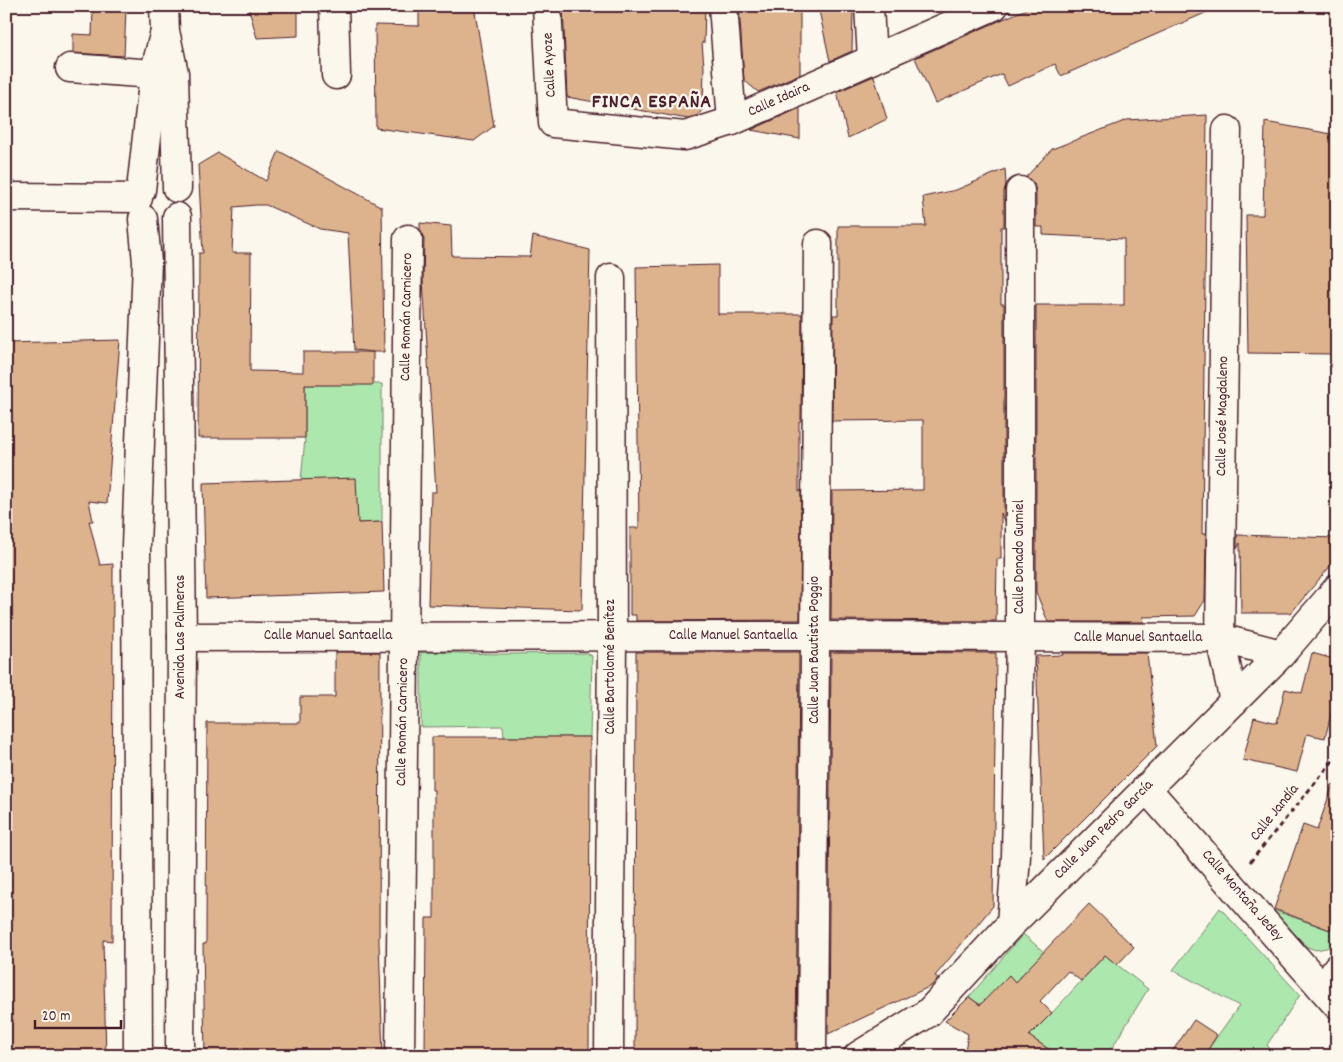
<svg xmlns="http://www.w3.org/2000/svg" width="1343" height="1062" viewBox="0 0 1343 1062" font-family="Dekko,sans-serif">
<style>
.green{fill:#ace7ad;stroke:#7b836c}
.building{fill:#ddb38e;stroke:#4a1f2b;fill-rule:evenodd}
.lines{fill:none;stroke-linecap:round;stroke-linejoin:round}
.street-casing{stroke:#4a1f2b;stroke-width:31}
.path{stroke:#4a1f2b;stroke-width:3;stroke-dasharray:5 4;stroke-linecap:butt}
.street{stroke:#fbf7ec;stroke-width:28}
.labels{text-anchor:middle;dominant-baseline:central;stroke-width:4.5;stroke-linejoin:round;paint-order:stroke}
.street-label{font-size:15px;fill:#4a1f2b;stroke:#fbf7ec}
.district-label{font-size:20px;font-weight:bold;letter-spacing:1px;fill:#4a1f2b;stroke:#fbf7ec}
</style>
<rect width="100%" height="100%" fill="#fbf7ec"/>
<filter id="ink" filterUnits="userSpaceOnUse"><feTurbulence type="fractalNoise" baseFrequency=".02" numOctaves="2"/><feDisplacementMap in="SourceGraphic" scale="10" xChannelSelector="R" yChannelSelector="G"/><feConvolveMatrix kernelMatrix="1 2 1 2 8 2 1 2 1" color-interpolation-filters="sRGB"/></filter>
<g filter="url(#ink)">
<g class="green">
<path d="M 382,384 L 382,522 L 302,525 L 301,480 L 305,438 L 305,385 Z"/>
<path d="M 421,652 L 503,654 L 587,653 L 592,656 L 590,737 L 504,737 L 503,726 L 421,727 Z"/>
<path d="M 1220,908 L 1300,995 L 1267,1045 L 1275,1056 L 1212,1056 L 1206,1052 L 1239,1006 L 1173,970 Z"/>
<path d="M 1273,910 L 1330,930 L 1337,911 L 1337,938 L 1331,947 L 1316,950 L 1307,947 Z"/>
<path d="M 1023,934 L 1044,952 L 1015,982 L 1002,998 L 1035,1029 L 1052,1013 L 1105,955 L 1148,989 L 1107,1056 L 1059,1056 L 969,997 Z"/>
</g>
<g class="building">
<path d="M 248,6 L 298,6 L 298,36 L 257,38 Z"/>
<path d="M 419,6 L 474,6 L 494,126 L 474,141 L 376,128 L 375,25 L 419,26 Z"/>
<path d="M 563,6 L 705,6 L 704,43 L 702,42 L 704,67 L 703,109 L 698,115 L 688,119 L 567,97 Z"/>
<path d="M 739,6 L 800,6 L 800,74 L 758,92 L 744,80 Z"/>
<path d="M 818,6 L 853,6 L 852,51 L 830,61 Z"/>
<path d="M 1033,6 L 1221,6 L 1061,76 L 1055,64 L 1008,86 L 1002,74 L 935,103 L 915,58 Z"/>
<path d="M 93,9 L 126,10 L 124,56 L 73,53 L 73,34 L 92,35 Z"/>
<path d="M 874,76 L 887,119 L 848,138 L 837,92 Z"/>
<path d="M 800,108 L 800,139 L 751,130 Z"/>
<path d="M 1207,115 L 1202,534 L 1206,534 L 1205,600 L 1195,616 L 1143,617 L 1144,622 L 1048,622 L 1036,592 L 1036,305 L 1124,305 L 1124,239 L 1043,235 L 1043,227 L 1036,227 L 1036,191 L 1034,184 L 1026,177 L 1052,149 L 1127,120 Z"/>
<path d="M 1265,122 L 1337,135 L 1337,354 L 1248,353 L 1246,215 L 1263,215 Z"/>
<path d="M 279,151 L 382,207 L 384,352 L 373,352 L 373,385 L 305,385 L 305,438 L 198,438 L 199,253 L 203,253 L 198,165 L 218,153 L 266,181 ZM 256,205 L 266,205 L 320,229 L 348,233 L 354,350 L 373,352 L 303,352 L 303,372 L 250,371 L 251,253 L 232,253 L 234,207 Z"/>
<path d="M 1005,169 L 1006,185 L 1004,191 L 1004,227 L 1001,227 L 1001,304 L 1004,304 L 1004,521 L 1001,513 L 1001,559 L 997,559 L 996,621 L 831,620 L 832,491 L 923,490 L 923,420 L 832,421 L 833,315 L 838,315 L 838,226 L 926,226 L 923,197 L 956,190 Z"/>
<path d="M 420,223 L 451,226 L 452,256 L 530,257 L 533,236 L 590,250 L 582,610 L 428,605 L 431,492 L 436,492 L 423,280 L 424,239 L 420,230 Z"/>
<path d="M 718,265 L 718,314 L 802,314 L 801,421 L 799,421 L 799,491 L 801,491 L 800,620 L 636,621 L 636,615 L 630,615 L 630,528 L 639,528 L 636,267 Z"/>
<path d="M 120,340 L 107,503 L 89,501 L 93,521 L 89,521 L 100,565 L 113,564 L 112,941 L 103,940 L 106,1056 L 6,1056 L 6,343 Z"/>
<path d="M 356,478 L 358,523 L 382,522 L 384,592 L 206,598 L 203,483 Z"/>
<path d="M 1237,535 L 1337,538 L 1337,558 L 1291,613 L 1241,613 L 1240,543 L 1237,549 Z"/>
<path d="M 335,652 L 380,652 L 379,942 L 383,1056 L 205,1056 L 203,944 L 206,944 L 207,723 L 300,723 L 300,697 L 335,697 Z"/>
<path d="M 636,652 L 799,652 L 796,1056 L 635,1056 Z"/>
<path d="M 831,652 L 996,653 L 993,906 L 935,976 L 939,978 L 931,986 L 828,1034 Z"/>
<path d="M 1062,653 L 1147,653 L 1157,746 L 1044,859 L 1036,656 L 1063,655 Z"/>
<path d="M 1312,653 L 1337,660 L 1337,691 L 1325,738 L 1307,734 L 1297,772 L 1243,760 L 1254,717 L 1277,723 L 1285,689 L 1302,693 Z"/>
<path d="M 432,737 L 590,737 L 589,1056 L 425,1056 L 426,918 L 434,918 L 434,790 L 432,790 Z"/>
<path d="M 1333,784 L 1337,785 L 1337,911 L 1330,930 L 1274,909 L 1303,825 L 1317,830 Z"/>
<path d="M 1089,904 L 1134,947 L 1117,965 L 1105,955 L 1081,981 L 1068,971 L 1040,1001 L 1052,1013 L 1029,1036 L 1059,1056 L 964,1056 L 968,1034 L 945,1021 L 969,997 L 980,1005 L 1009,975 L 1015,982 Z"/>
<path d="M 1194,1020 L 1217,1035 L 1204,1056 L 1169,1056 Z"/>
</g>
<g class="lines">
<g class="street-casing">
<g id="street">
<path d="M 164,6 L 165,31 L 174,73 L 177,188"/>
<path d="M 334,6 L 336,75"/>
<path d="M 547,6 L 553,123 L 685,136 L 732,121 L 994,6"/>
<path d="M 723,6 L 732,121"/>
<path d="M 869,6 L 872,60"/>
<path d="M 70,68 L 154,74"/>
<path d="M 1227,130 L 1220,638 L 1234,701"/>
<path d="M 141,190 L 154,74 L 164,35"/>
<path d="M 6,197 L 138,198"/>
<path d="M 177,217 L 182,637 L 180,1056"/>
<path d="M 182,637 L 815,636 L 1220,638 L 1281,654"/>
<path d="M 1146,788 L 1337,1005"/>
<path d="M 1011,924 L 1016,856 L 1020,637 L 1020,191"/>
<path d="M 1323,989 L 1337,968"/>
<path d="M 138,1056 L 136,546 L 147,262 L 143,219"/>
<path d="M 400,1056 L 408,239"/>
<path d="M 609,1056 L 612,636 L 611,278"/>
<path d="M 812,1056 L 818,244"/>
<path d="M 858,1056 L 928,1013 L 1011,924 L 1281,654 L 1337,589"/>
</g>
</g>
<path class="path" d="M 1250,862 L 1337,756"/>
<use href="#street" class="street"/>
</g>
</g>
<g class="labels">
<g class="street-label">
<text transform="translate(550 65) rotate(-93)">Calle Ayoze</text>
<text transform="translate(779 100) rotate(-24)">Calle Idaira</text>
<text transform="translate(407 317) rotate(-89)">Calle Román Carnicero</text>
<text transform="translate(1223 416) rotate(-89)">Calle José Magdaleno</text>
<text transform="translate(1020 557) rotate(-90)">Calle Donado Gumiel</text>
<text x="328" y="636">Calle Manuel Santaella</text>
<text x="733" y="636">Calle Manuel Santaella</text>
<text transform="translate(181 637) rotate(-90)">Avenida Las Palmeras</text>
<text x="1138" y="638">Calle Manuel Santaella</text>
<text transform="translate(815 650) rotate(-90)">Calle Juan Bautista Poggio</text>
<text transform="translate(611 667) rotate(-90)">Calle Bartolomé Benítez</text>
<text transform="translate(403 722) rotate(-89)">Calle Román Carnicero</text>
<text transform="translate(1275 813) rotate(-51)">Calle Jandía</text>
<text transform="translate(1104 830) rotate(-45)">Calle Juan Pedro García</text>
<text transform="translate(1242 896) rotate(49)">Calle Montaña Jedey</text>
</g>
<g class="district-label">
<text x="652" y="103">FINCA ESPAÑA</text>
</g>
</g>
<rect width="1343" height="1062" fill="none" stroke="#fbf7ec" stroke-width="25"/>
<rect x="12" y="12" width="1318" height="1037" fill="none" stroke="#4a1f2b" stroke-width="2" filter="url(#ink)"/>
<path d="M35 1020v8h86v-8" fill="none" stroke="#4a1f2b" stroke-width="2.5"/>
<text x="42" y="1020" font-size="15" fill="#4a1f2b" stroke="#fbf7ec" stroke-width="4" paint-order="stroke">20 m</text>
</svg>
